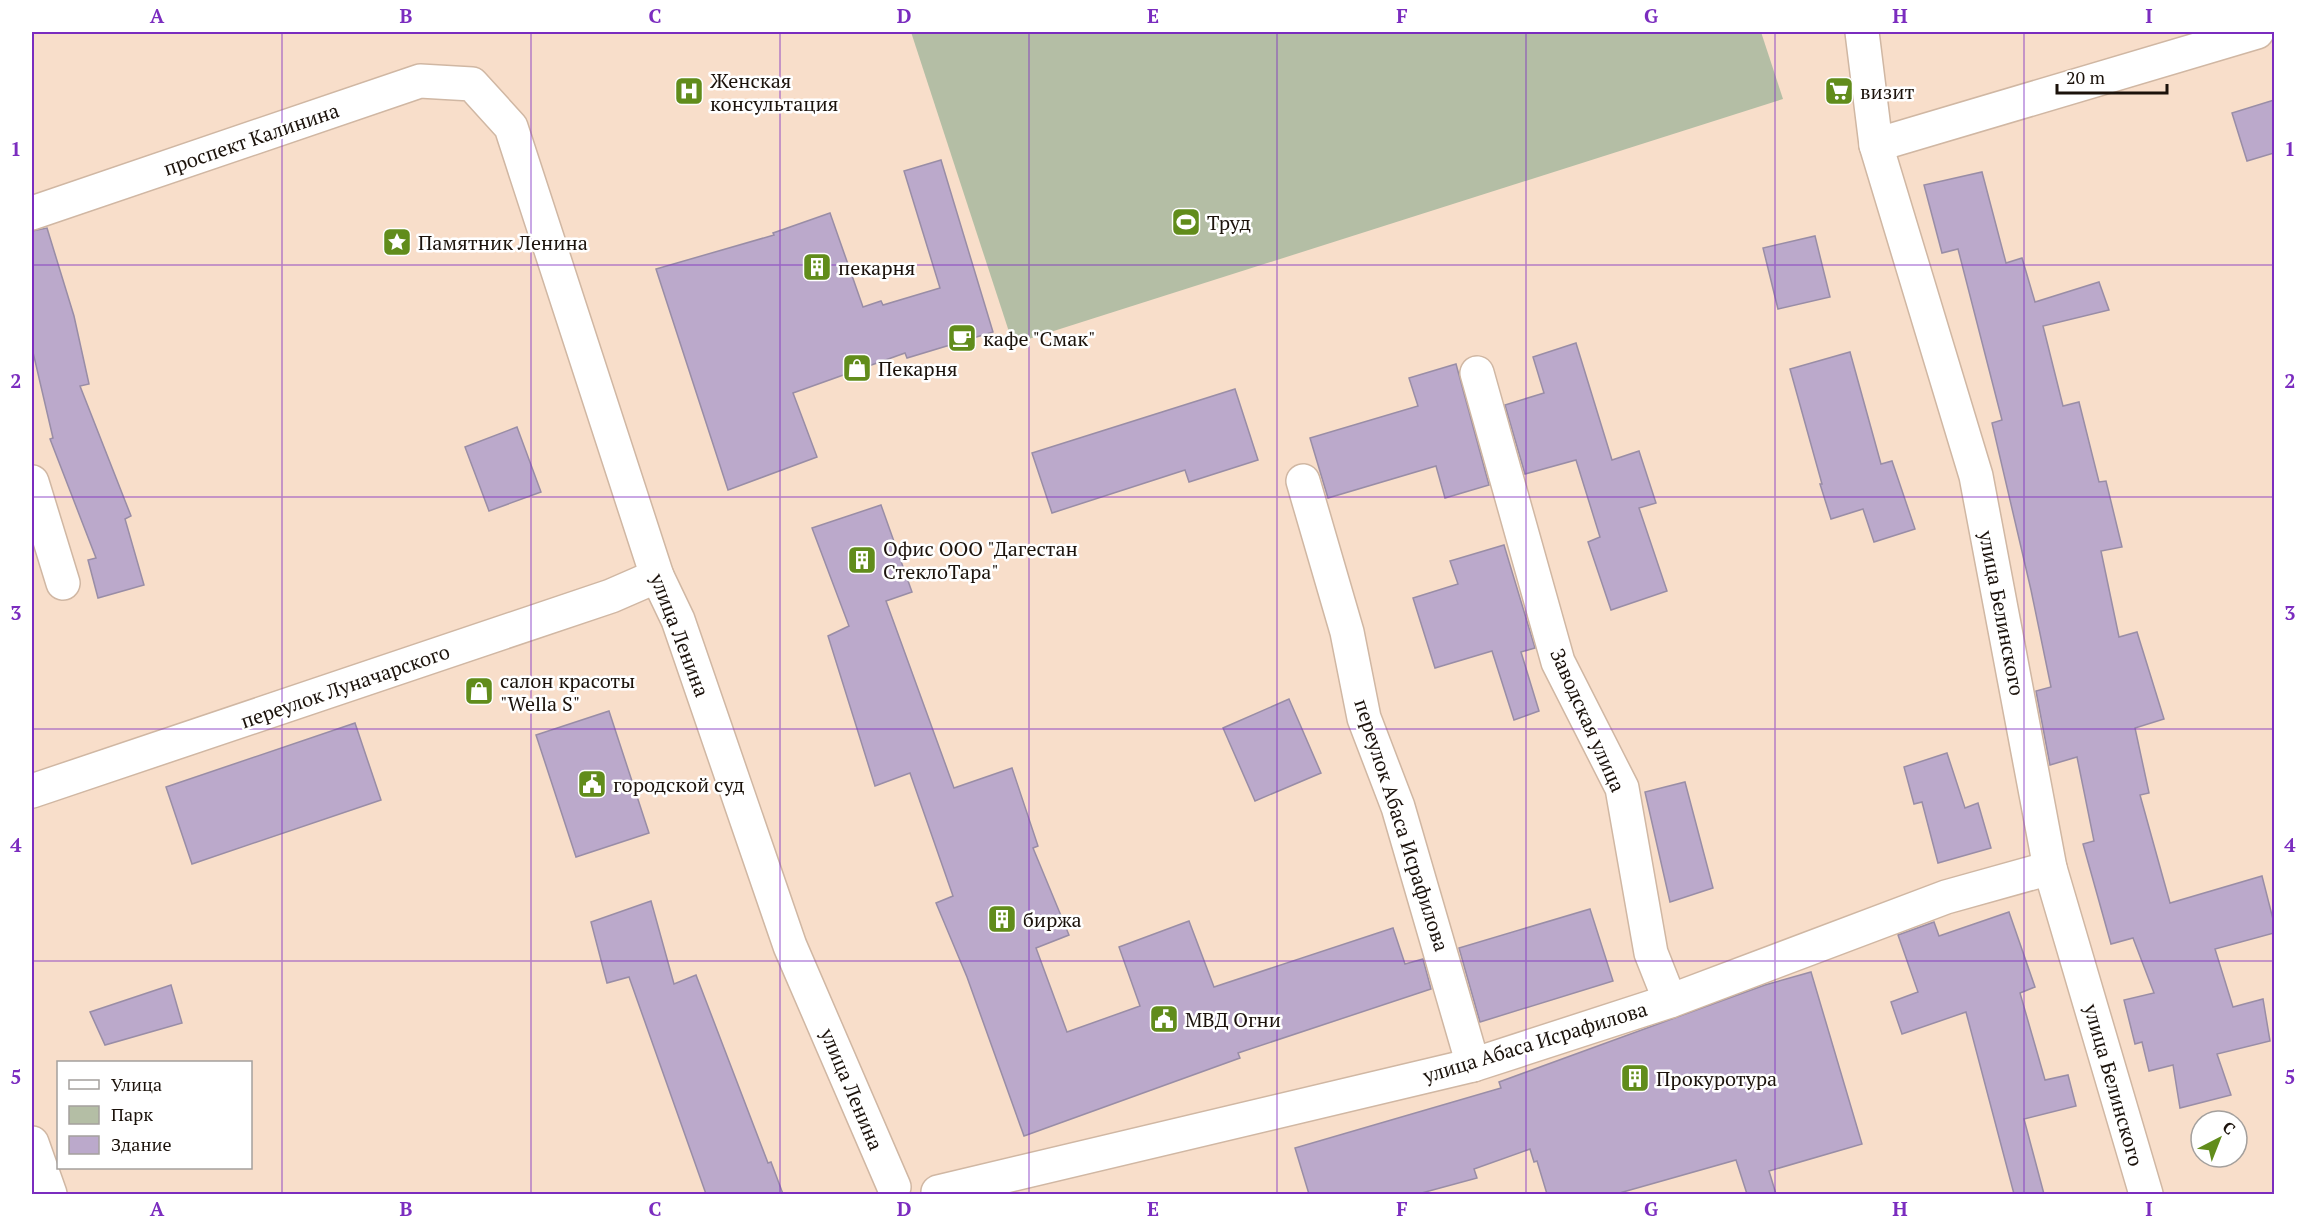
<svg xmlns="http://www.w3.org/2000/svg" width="2306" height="1226" viewBox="0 0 2306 1226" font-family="'PT Serif',serif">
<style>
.green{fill:#b4bea5}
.building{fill:#bba9cb;stroke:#998da6;stroke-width:1.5}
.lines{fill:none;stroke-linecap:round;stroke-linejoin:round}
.minor-casing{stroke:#d0b7a3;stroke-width:36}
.minor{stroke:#fff;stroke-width:33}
.grid{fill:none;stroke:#7b2cbf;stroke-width:1.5;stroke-opacity:0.55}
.labels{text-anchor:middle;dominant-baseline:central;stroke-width:5;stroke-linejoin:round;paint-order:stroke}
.poi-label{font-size:20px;fill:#1b120b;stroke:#fff;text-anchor:start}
.street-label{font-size:20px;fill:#1b120b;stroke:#fff}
.neatline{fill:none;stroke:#7b2cbf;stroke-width:2}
.grid-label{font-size:20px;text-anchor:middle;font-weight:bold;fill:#7b2cbf}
</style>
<rect width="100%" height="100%" fill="#f8deca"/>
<path class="green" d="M 911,32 L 1761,32 L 1783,99 L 1013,344 Z"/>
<g class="building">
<path d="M 2274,100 L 2274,153 L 2247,161 L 2232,113 Z"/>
<path d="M 941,160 L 993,332 L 907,358 L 905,353 L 793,393 L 817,457 L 728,490 L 656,269 L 774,235 L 773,233 L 830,213 L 863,307 L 881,301 L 883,305 L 940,288 L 904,171 Z"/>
<path d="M 1982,172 L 2006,263 L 2022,258 L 2035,302 L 2099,282 L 2109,310 L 2043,326 L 2063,406 L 2079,402 L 2099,482 L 2106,481 L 2122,547 L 2101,551 L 2119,637 L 2137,632 L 2164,719 L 2135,728 L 2149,793 L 2140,795 L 2170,903 L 2262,876 L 2274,923 L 2274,933 L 2215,949 L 2233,1007 L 2263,999 L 2270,1041 L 2217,1054 L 2231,1095 L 2180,1108 L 2173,1065 L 2149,1071 L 2142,1042 L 2135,1044 L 2124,1000 L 2154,993 L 2133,938 L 2111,944 L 2083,844 L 2094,841 L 2077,757 L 2050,765 L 2036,691 L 2051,687 L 2031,590 L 1992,423 L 2002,420 L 1958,249 L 1942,253 L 1924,185 Z"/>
<path d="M 47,228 L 74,316 L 89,384 L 80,386 L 131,516 L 125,519 L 144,585 L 98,598 L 88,560 L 96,558 L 50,439 L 53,438 L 32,348 L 32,231 Z"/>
<path d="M 1815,236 L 1830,297 L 1778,309 L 1763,248 Z"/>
<path d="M 1576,343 L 1612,460 L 1639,451 L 1656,503 L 1639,508 L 1667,591 L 1611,610 L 1588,542 L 1600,537 L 1576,460 L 1525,474 L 1505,405 L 1544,393 L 1533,357 Z"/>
<path d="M 1850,352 L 1881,464 L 1892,461 L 1915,529 L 1874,542 L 1863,509 L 1831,519 L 1820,484 L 1822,484 L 1790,369 Z"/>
<path d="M 1456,364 L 1489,485 L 1445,498 L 1436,466 L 1328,498 L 1310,438 L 1418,406 L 1409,378 Z"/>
<path d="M 1235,389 L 1258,460 L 1189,482 L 1185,470 L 1052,513 L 1032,453 Z"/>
<path d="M 517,427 L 541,492 L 489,511 L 465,447 Z"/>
<path d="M 881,505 L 912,592 L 886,601 L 954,788 L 1012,768 L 1038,846 L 1033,848 L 1069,935 L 1036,948 L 1067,1032 L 1140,1006 L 1119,947 L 1189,921 L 1214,987 L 1393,928 L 1405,964 L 1423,959 L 1431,989 L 1238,1053 L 1240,1058 L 1024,1136 L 967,977 L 936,903 L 953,896 L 910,773 L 875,786 L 828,636 L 849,626 L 812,528 Z"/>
<path d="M 1504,545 L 1535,648 L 1521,652 L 1539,711 L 1514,720 L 1492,651 L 1435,668 L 1413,598 L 1458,584 L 1450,561 Z"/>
<path d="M 1289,699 L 1321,773 L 1255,801 L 1223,728 Z"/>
<path d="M 609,711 L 649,833 L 576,857 L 536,735 Z"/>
<path d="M 355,723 L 381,800 L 192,864 L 166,787 Z"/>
<path d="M 1947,753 L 1965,808 L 1978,803 L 1991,848 L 1938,863 L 1922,802 L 1914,804 L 1904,767 Z"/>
<path d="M 1685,782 L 1713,888 L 1670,902 L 1645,792 Z"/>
<path d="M 651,901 L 674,984 L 696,975 L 768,1163 L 771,1162 L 783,1194 L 706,1194 L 629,977 L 607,983 L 591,922 Z"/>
<path d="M 1590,909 L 1613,981 L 1480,1022 L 1459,948 Z"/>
<path d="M 2009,912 L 2035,987 L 2020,993 L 2045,1080 L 2068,1075 L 2076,1106 L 2024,1119 L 2044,1194 L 2014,1194 L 1966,1012 L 1902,1034 L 1891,1002 L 1918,992 L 1898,935 L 1934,922 L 1939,936 Z"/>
<path d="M 1811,972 L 1862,1144 L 1769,1171 L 1776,1194 L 1747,1194 L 1736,1160 L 1616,1194 L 1547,1194 L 1537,1161 L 1534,1162 L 1530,1149 L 1474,1169 L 1477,1178 L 1418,1194 L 1309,1194 L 1295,1148 L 1501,1088 L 1499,1082 L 1765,985 Z"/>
<path d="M 171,985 L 182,1023 L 105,1045 L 90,1012 Z"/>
</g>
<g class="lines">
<g class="minor-casing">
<g id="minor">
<path d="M 1862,32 L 1876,145 L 1976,476 L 2050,868 L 2146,1194"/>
<path d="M 1876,145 L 2257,32"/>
<path d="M 32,213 L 420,81 L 472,84 L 511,127 L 657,576 L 678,620 L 790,946 L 894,1187"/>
<path d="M 1477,373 L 1558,662 L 1622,788 L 1651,953 L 1670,1001"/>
<path d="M 1303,481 L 1347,632 L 1364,718 L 1398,807 L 1473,1065"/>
<path d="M 32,482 L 63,583"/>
<path d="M 32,791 L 611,596 L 657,576"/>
<path d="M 32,1143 L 50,1194"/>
<path d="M 939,1194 L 938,1192 L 1473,1065 L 1670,1001 L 1946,897 L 2050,868"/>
</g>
</g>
<use href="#minor" class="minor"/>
</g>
<path class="grid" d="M 282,32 L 282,1194M 531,32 L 531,1194M 780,32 L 780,1194M 1029,32 L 1029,1194M 1277,32 L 1277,1194M 1526,32 L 1526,1194M 1775,32 L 1775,1194M 2024,32 L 2024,1194M 32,265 L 2274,265M 32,497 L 2274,497M 32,729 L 2274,729M 32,961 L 2274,961"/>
<defs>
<g id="hospital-square" transform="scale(1.5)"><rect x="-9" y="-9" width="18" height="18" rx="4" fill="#618c1b" stroke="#fff"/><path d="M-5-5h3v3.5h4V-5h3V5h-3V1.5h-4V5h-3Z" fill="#fff"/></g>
<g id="supermarket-square" transform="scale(1.5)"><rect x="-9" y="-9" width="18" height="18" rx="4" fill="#618c1b" stroke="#fff"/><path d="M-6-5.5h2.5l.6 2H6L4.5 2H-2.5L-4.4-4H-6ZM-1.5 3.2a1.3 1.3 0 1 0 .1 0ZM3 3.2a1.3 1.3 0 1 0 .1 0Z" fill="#fff"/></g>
<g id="stadium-square" transform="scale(1.5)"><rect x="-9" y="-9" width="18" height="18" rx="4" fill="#618c1b" stroke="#fff"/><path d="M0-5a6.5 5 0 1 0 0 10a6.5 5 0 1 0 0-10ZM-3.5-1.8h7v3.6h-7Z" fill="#fff"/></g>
<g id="sight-square" transform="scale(1.5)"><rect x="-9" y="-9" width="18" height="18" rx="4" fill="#618c1b" stroke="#fff"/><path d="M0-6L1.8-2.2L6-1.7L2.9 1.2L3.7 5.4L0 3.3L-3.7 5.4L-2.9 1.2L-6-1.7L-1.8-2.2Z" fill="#fff"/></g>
<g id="building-square" transform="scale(1.5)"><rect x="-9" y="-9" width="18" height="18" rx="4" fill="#618c1b" stroke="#fff"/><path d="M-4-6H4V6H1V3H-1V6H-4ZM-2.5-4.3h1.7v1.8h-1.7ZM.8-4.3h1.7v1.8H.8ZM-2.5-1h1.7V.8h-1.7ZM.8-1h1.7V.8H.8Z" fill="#fff"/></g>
<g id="cafe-square" transform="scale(1.5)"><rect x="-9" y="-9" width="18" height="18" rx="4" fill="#618c1b" stroke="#fff"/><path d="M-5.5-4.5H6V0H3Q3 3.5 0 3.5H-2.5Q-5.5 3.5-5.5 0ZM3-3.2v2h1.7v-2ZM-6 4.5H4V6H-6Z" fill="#fff"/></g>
<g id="shop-square" transform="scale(1.5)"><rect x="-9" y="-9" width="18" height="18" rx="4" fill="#618c1b" stroke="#fff"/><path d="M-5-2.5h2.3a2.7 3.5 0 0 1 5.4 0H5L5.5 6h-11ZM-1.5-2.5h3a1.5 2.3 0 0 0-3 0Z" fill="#fff"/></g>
<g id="civic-square" transform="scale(1.5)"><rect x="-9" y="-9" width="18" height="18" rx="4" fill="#618c1b" stroke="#fff"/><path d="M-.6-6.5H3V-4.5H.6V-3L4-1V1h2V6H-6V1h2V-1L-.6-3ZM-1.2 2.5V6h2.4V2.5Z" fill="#fff"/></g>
</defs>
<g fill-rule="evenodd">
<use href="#hospital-square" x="689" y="91"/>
<use href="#supermarket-square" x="1839" y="91"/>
<use href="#stadium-square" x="1186" y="222"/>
<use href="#sight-square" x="397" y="242"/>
<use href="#building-square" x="817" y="267"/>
<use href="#cafe-square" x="962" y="338"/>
<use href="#shop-square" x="857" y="368"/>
<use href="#building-square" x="862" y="560"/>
<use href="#shop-square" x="479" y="691"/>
<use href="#civic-square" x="592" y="784"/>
<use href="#building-square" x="1002" y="919"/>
<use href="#civic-square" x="1164" y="1019"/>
<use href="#building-square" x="1635" y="1078"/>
</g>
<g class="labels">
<g class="poi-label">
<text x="710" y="80">Женская<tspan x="710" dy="23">консультация</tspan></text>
<text x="1860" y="91">визит</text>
<text x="1207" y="222">Труд</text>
<text x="418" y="242">Памятник Ленина</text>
<text x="838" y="267">пекарня</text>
<text x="983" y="338">кафе "Смак"</text>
<text x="878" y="368">Пекарня</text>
<text x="883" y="548">Офис ООО "Дагестан<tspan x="883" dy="23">СтеклоТара"</tspan></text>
<text x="500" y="680">салон красоты<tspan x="500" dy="23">"Wella S"</tspan></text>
<text x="613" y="784">городской суд</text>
<text x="1023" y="919">биржа</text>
<text x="1185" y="1019">МВД Огни</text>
<text x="1656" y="1078">Прокуротура</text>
</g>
<g class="street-label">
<text transform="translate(251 139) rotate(-19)">проспект Калинина</text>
<text transform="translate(2002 613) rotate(79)">улица Белинского</text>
<text transform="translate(680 635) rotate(69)">улица Ленина</text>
<text transform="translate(345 686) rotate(-19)">переулок Луначарского</text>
<text transform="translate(1588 720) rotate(66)">Заводская улица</text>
<text transform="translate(1402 825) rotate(72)">переулок Абаса Исрафилова</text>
<text transform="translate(1535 1042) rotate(-17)">улица Абаса Исрафилова</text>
<text transform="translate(2114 1085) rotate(74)">улица Белинского</text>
<text transform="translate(852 1089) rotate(67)">улица Ленина</text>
</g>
</g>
<rect width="2306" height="1226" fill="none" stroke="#ffffff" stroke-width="66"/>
<rect x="57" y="1061" width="195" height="108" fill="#ffffff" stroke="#a4a09d" stroke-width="1.5"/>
<rect x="69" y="1080" width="30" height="9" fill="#ffffff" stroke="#a4a09d" stroke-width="1.5"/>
<text x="111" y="1091" font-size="18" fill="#1b120b">Улица</text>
<rect x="69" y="1106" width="30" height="18" fill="#b4bea5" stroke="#a4a09d" stroke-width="1.5"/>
<text x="111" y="1121" font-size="18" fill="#1b120b">Парк</text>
<rect x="69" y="1136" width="30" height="18" fill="#bba9cb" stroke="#a4a09d" stroke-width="1.5"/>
<text x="111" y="1151" font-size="18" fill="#1b120b">Здание</text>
<g transform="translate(2219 1139) rotate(42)"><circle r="28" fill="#ffffff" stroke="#a4a09d" stroke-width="1.5"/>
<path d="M0-4.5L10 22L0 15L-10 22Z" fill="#618c1b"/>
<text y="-9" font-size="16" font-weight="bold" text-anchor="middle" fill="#1b120b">С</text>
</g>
<path d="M2057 84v9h110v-9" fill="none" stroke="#1b120b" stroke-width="3"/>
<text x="2066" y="84" font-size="18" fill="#1b120b" stroke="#ffffff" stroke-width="4.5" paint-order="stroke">20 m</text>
<rect x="33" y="33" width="2240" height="1160" class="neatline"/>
<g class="grid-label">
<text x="157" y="23">A</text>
<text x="406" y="23">B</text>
<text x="655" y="23">C</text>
<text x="904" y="23">D</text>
<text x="1153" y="23">E</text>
<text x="1402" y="23">F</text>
<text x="1651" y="23">G</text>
<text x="1900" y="23">H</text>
<text x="2149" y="23">I</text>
<text x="16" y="156">1</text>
<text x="2290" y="156">1</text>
<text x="16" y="388">2</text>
<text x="2290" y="388">2</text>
<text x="16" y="620">3</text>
<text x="2290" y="620">3</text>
<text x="16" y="852">4</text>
<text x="2290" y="852">4</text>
<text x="16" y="1084">5</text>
<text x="2290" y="1084">5</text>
<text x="157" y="1216">A</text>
<text x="406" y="1216">B</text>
<text x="655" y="1216">C</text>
<text x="904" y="1216">D</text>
<text x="1153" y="1216">E</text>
<text x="1402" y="1216">F</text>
<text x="1651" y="1216">G</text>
<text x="1900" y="1216">H</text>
<text x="2149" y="1216">I</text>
</g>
</svg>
